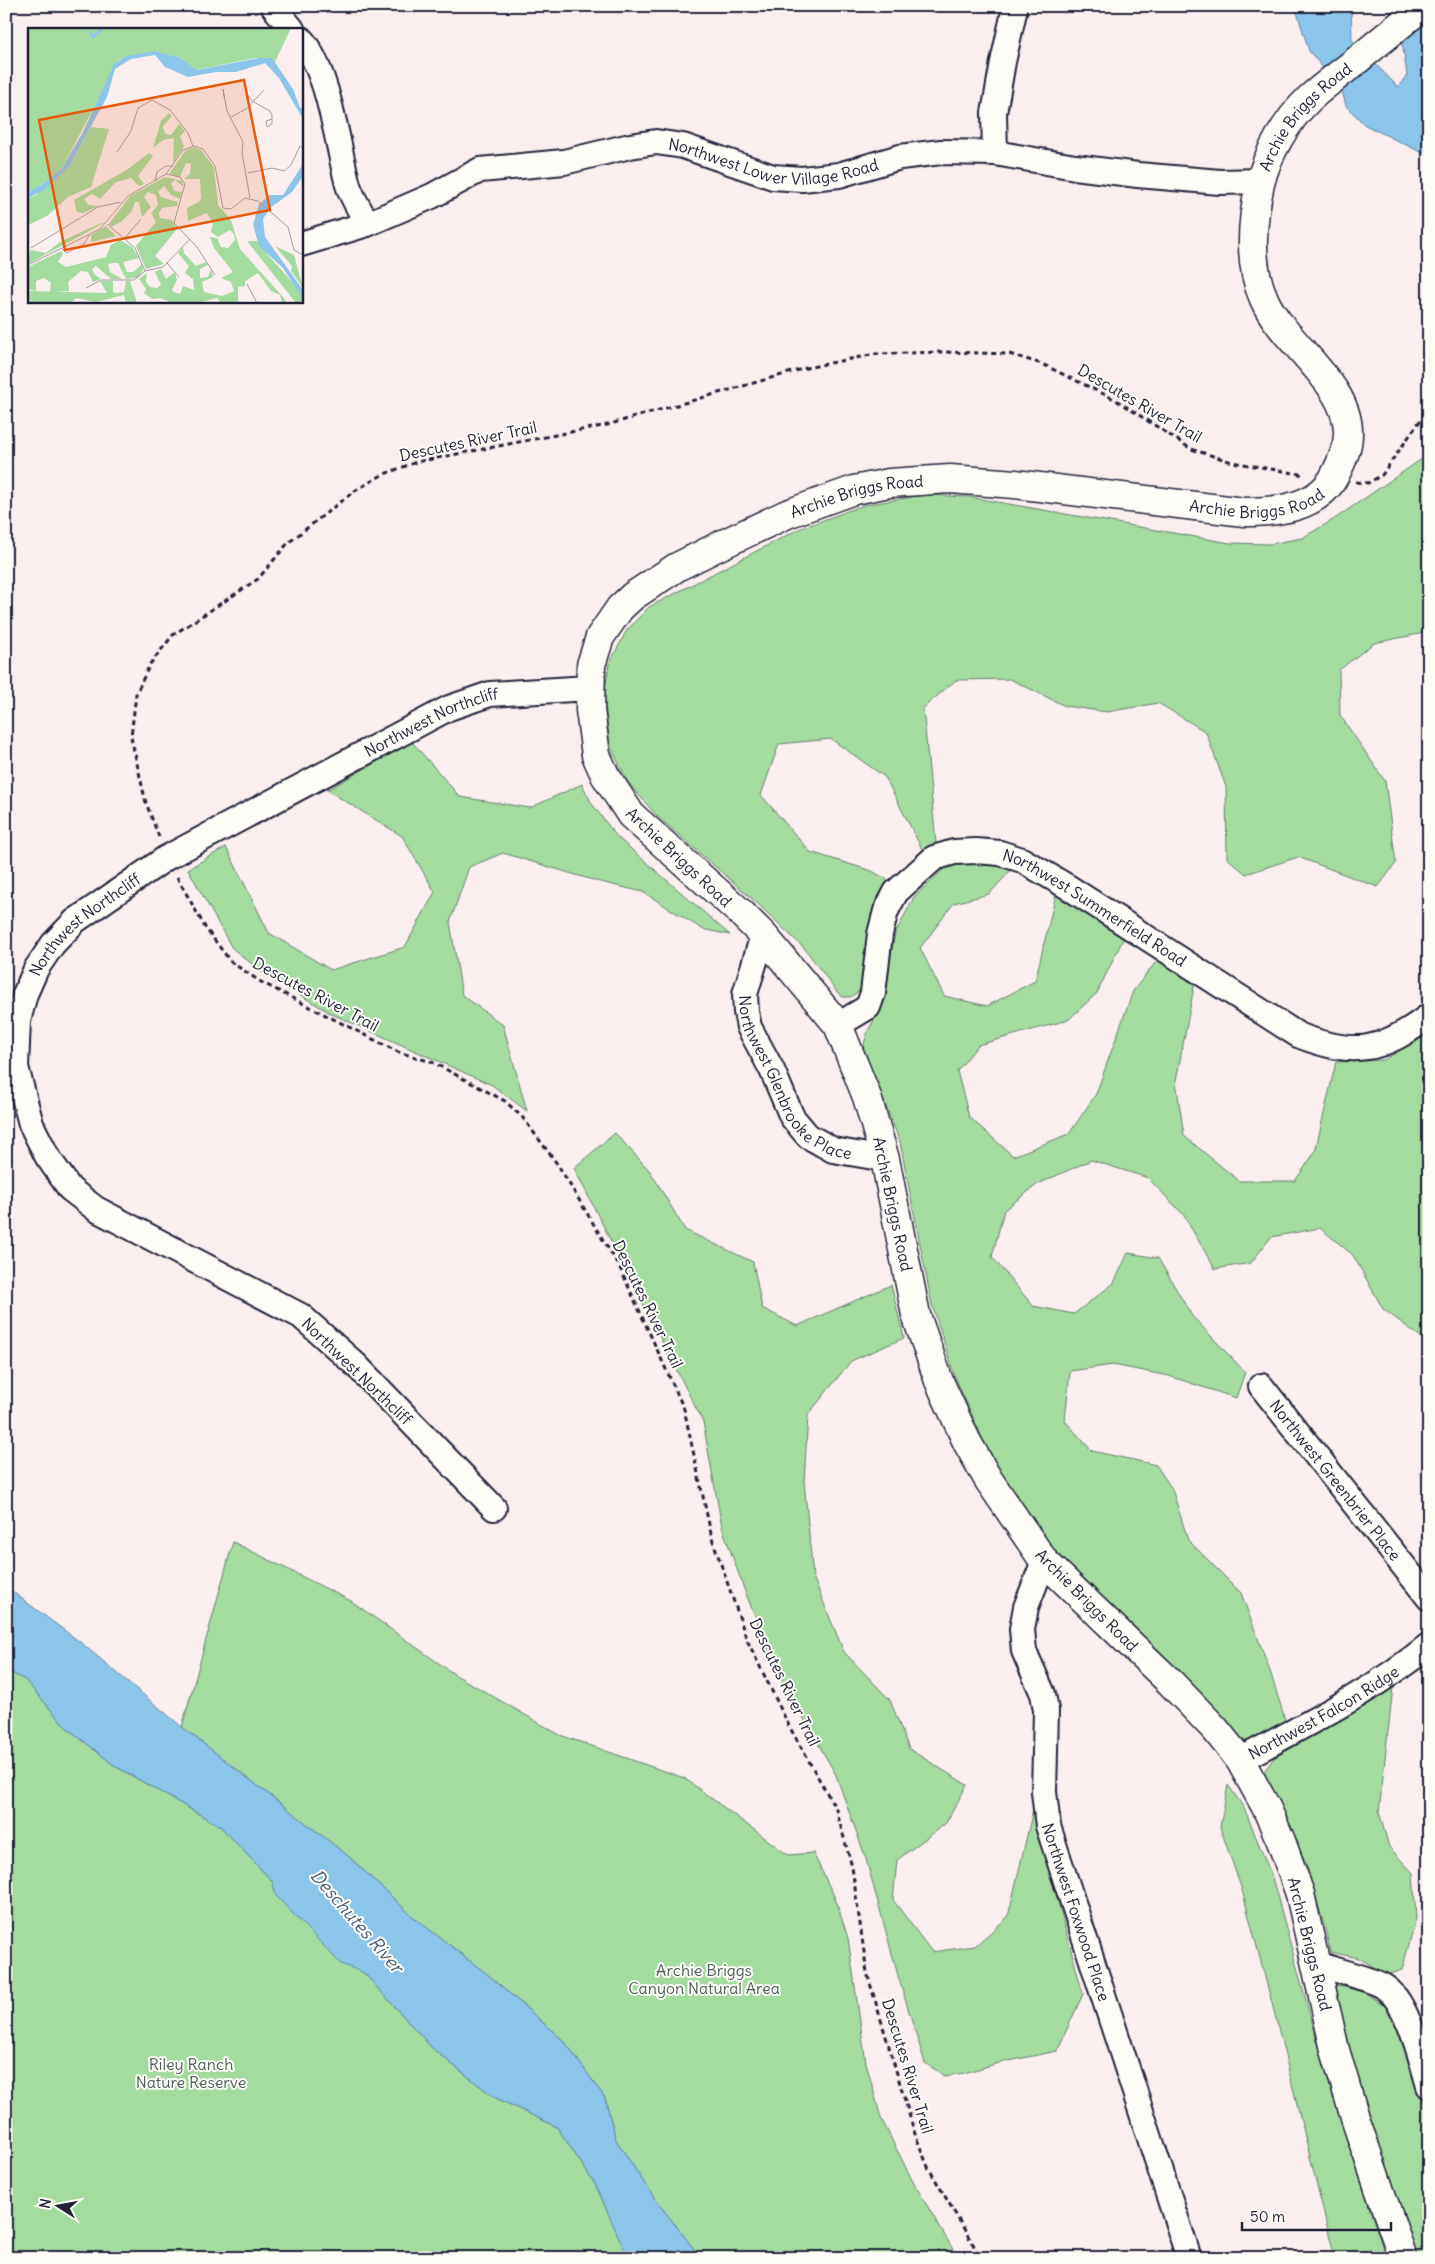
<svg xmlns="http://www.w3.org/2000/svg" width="1435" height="2264" viewBox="0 0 1435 2264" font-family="Delius,sans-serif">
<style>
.green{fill:#a4dca0;stroke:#637f6e}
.water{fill:#8bc5ea;stroke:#6184a4}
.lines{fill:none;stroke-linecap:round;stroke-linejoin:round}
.minor-casing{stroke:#22223b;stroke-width:28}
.tertiary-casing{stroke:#22223b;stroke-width:31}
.path{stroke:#22223b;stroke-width:3;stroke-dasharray:5 4;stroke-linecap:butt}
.minor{stroke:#fdfcf7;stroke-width:24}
.tertiary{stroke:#fdfcf7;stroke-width:28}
.labels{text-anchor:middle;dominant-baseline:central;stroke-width:4;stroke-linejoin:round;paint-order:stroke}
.street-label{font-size:16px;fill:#22223b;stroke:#fdfcf7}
.park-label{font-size:16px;fill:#495a59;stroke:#fdfcf7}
.water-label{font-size:18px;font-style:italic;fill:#475b78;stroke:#fdfcf7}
.inset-river{fill:none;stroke:#8bc5ea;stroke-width:2.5}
.inset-road{fill:none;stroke:#a49ca6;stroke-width:1}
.view{fill:#e8590c;fill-opacity:0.15;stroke:#e8590c;stroke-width:2.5}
.inset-edge{fill:none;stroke:#22223b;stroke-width:2.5}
</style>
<rect width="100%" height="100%" fill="#faeeee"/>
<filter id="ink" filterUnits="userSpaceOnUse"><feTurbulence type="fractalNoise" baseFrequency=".02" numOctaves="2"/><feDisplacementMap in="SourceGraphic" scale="10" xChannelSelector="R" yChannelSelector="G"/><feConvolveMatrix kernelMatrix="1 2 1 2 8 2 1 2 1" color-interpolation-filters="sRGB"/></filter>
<g filter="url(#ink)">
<g class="green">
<path d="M 1429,454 L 1429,632 L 1374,643 L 1339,670 L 1340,715 L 1385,781 L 1396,863 L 1378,887 L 1298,857 L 1246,874 L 1227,858 L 1226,787 L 1206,732 L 1158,703 L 1107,712 L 1065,706 L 1010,679 L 956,680 L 923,708 L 936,843 L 923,851 L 885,777 L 831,739 L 779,744 L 761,795 L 810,852 L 872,871 L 893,883 L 861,989 L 851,997 L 843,997 L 837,992 L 805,949 L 757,903 L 656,815 L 627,781 L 610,745 L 604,696 L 609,664 L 627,630 L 649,607 L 799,529 L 864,505 L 924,495 L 969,497 L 1230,543 L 1270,544 L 1302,538 L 1333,520 Z"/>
<path d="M 412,742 L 460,797 L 530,808 L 582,784 L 592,804 L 617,837 L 730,935 L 702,929 L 643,892 L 596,881 L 503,853 L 469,867 L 450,922 L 462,995 L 503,1025 L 527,1111 L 492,1085 L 332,1014 L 262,972 L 232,948 L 188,869 L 226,847 L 269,933 L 331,970 L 405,947 L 435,892 L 402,836 L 327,790 Z"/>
<path d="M 969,861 L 1014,867 L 989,894 L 954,903 L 920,948 L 944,996 L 987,1006 L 1035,981 L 1057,890 L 1125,935 L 1097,993 L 1068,1020 L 978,1045 L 957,1071 L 969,1117 L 1013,1156 L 1069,1134 L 1096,1094 L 1133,991 L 1159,958 L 1195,982 L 1176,1081 L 1184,1136 L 1239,1181 L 1295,1181 L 1315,1152 L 1336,1062 L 1384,1060 L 1429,1032 L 1429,1343 L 1383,1309 L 1353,1255 L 1320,1228 L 1271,1237 L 1251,1263 L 1215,1269 L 1183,1214 L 1148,1178 L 1091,1160 L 1038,1184 L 1004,1210 L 992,1257 L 1033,1306 L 1074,1314 L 1114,1283 L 1128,1253 L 1158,1258 L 1192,1316 L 1245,1372 L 1236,1398 L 1169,1376 L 1113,1365 L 1070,1371 L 1065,1421 L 1092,1451 L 1156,1465 L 1172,1489 L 1188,1540 L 1241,1593 L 1270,1671 L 1287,1726 C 1272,1735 1257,1748 1239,1739 L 1084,1587 L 1042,1538 L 992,1460 L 956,1379 L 932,1305 L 900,1142 L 863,1048 L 868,1031 L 880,1009 L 895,934 L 914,897 L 944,869 Z"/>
<path d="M 615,1133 L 650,1171 L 685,1230 L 753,1262 L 762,1308 L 797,1326 L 891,1285 L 904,1338 L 851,1361 L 808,1415 L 804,1481 L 813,1577 L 844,1652 L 890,1700 L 909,1749 L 967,1785 L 946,1823 L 897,1860 L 893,1900 L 932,1952 L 975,1946 L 1008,1917 L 1033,1810 L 1083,1994 L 1057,2051 L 999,2063 L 964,2073 L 945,2076 L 925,2063 L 899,1979 L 866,1859 L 836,1775 L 778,1673 L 744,1589 L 722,1527 L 703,1422 L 574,1168 Z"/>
<path d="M 233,1542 L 351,1601 L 454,1674 L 560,1735 L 684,1778 L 788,1855 L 813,1853 L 835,1898 L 848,1938 L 866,2063 L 881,2118 L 912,2180 L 958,2258 L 701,2258 L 654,2198 L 616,2140 L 605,2098 L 565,2042 L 492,1978 L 412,1916 L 347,1855 L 182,1727 Z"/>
<path d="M 6,1670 L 25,1680 L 66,1727 L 115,1766 L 220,1826 L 272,1881 L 364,1973 L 434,2050 L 494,2097 L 557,2127 L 595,2184 L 636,2258 L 6,2258 Z"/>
<path d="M 1393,1687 L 1379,1812 L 1389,1847 L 1413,1873 L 1416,1918 L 1402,1970 L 1387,1975 L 1359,1958 L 1330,1952 L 1326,1932 L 1306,1863 L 1280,1807 L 1265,1782 L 1265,1770 L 1274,1758 L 1373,1701 Z"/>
<path d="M 1228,1785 L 1244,1808 L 1271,1874 L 1332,2094 L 1386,2258 L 1335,2258 L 1274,2011 L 1242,1890 L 1220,1827 Z"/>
<path d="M 1336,1985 L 1364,1992 L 1392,2010 L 1404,2028 L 1429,2120 L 1429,2258 L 1417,2258 C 1386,2168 1353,2079 1336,1985 Z"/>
</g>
<g class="water">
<path d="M 1295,6 L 1351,6 L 1352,40 L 1398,87 L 1407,75 L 1403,48 L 1390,6 L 1423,6 L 1429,13 L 1429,156 L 1365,125 L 1346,106 L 1342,91 L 1309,51 Z"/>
<path d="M 6,1587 L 80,1642 L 182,1727 L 347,1855 L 412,1916 L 492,1978 L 565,2042 L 605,2098 L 616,2140 L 654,2198 L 701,2258 L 628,2258 L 595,2184 L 557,2127 L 494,2097 L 434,2050 L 364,1973 L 341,1964 L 276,1896 L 272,1881 L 220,1826 L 115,1766 L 66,1727 L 25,1680 L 6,1670 Z"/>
</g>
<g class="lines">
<g class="minor-casing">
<g id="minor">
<path d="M 273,6 L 292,29"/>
<path d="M 301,39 C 329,71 337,144 348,185 C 352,198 361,211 367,224"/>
<path d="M 995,153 L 994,113 L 1003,62 L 1014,12 L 1014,6"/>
<path id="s1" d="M 301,244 L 367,224 L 432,196 L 480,170 L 564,162 L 630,146 L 656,142 L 683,146 L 773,177 L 802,179 L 839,175 L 900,157 L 941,152 L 995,153 L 1075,167 L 1138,175 L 1220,182 L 1261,181"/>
<path id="s2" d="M 763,935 L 745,994 L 746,1012 L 749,1027 L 772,1070 L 792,1117 L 808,1136 L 833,1150 L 885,1159"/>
<path id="s3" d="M 838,1025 L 868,1007 L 873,993 L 880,934 L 886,911 L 896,892 L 934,858 L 954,852 L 976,851 L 1000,853 L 1022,860 L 1068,887 L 1298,1035 C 1354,1057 1381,1052 1429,1016"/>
<path id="s4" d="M 1261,1386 L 1429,1598"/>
<path id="s5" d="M 494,1508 L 356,1365 L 301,1316 L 96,1209 L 70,1189 L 47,1156 L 31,1124 L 16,1067 L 18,1021 L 25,994 L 36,969 L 53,944 L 75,921 L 166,858 L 449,708 L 490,694 L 589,688"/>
<path id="s6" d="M 1044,1561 L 1026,1607 L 1022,1629 L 1024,1651 L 1043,1694 L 1046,1710 L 1044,1792 L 1048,1826 L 1189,2258"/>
<path id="s7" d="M 1240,1760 C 1305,1725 1372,1692 1429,1645"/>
<path d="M 1317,1964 C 1334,1970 1369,1978 1383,1986 C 1408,2000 1421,2060 1429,2086"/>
</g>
</g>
<g class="tertiary-casing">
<g id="tertiary">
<path id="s8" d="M 1403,2258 L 1356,2121 L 1335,2050 L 1300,1894 L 1281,1841 L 1266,1807 L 1240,1760 L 1215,1729 L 1171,1683 L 1044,1561 L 988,1479 L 967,1442 L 939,1381 L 916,1315 L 885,1159 L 867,1097 L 838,1025 L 763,935 L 740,912 L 631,815 L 605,775 L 596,755 L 590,710 L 591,665 L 600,637 L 620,608 L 633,596 L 677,567 L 721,545 L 787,514 L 854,490 L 889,483 L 950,479 L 1015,484 L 1244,512 C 1277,512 1320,508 1336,473 C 1342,461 1348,448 1348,434 C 1350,384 1283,343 1264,299 C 1248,264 1252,220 1260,184 C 1267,154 1287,120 1309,99 C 1323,86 1340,74 1356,61 C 1378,43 1400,25 1423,6"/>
</g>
</g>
<g class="path">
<path d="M 1356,482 L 1368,483 L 1382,475 L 1424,415 L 1429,412"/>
<path d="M 159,837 L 146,803 L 131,737 L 136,694 L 150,664 L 173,635 L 258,579 L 288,543 L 353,492 L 382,475 L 416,462 L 607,425 L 806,368 L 875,354 L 946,352 L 1009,354 L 1042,364 L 1116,400 L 1191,449 L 1232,462 L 1305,475"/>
<path d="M 177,877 L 206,929 L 231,962 L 261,982 L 398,1052 L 432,1062 L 505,1101 L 523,1118 L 558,1165 L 620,1268 L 684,1409 L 712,1538 L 747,1640 L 789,1726 L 836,1809 L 852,1867 L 867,1973 L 915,2134 L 928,2167 L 981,2258"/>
</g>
<use href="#minor" class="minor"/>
<use href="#tertiary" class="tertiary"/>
</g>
</g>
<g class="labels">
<g class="street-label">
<text stroke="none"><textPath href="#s8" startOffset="3071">Archie Briggs Road</textPath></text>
<text stroke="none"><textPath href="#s1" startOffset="494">Northwest Lower Village Road</textPath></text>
<text transform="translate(1140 403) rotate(30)">Descutes River Trail</text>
<text transform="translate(468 441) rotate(-12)">Descutes River Trail</text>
<text stroke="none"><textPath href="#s8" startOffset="2576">Archie Briggs Road</textPath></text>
<text stroke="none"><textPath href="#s8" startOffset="2171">Archie Briggs Road</textPath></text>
<text stroke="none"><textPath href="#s5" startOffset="1244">Northwest Northcliff</textPath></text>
<text transform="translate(679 857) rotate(43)">Archie Briggs Road</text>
<text stroke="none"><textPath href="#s3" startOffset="382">Northwest Summerfield Road</textPath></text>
<text stroke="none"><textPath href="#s5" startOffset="839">Northwest Northcliff</textPath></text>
<text transform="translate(316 994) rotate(28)">Descutes River Trail</text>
<text stroke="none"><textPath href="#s2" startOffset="165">Northwest Glenbrooke Place</textPath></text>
<text transform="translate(893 1204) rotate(78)">Archie Briggs Road</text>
<text transform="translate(648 1304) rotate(64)">Descutes River Trail</text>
<text transform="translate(357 1371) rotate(44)">Northwest Northcliff</text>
<text stroke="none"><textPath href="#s4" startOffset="120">Northwest Greenbrier Place</textPath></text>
<text transform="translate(1087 1600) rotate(45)">Archie Briggs Road</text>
<text transform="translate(785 1682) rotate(64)">Descutes River Trail</text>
<text stroke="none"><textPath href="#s7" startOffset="96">Northwest Falcon Ridge</textPath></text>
<text stroke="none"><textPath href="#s6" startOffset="364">Northwest Foxwood Place</textPath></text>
<text transform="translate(1310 1944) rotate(76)">Archie Briggs Road</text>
<text transform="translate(908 2066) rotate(73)">Descutes River Trail</text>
</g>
<g class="park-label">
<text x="704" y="1970">Archie Briggs<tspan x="704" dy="18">Canyon Natural Area</tspan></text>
<text x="191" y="2064">Riley Ranch<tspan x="191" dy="18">Nature Reserve</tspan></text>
</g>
<g class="water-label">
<text transform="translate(357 1921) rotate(49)">Deschutes River</text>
</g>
</g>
<g transform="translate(28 28)">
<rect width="275" height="275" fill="#faeeee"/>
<path d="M 0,0 L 263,0 L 247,34 L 241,30 L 227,30 L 168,42 L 150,29 L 131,25 L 117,25 L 91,32 L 34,140 L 15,156 L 0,164 ZM 141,85 L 144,88 L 134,99 L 138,106 L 143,107 L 151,96 L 157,103 L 152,108 L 156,119 L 145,135 L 146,110 L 135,112 L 125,120 L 133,93 ZM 63,99 L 81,101 L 63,159 L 40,169 L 19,188 L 0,197 L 0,170 L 8,167 L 41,139 ZM 167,119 L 173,122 L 186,139 L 190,177 L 203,192 L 212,221 L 255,269 L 259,275 L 254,275 L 252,267 L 243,263 L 230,245 L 217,253 L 217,258 L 210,259 L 210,275 L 193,275 L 189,270 L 170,275 L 144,275 L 133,270 L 124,271 L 116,265 L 118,261 L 111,251 L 119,245 L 118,254 L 122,259 L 129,260 L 133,257 L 127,244 L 133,241 L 138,251 L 147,244 L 149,252 L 144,262 L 146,264 L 152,266 L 155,258 L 166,262 L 165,251 L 157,245 L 161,238 L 150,225 L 155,219 L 156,225 L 168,238 L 178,234 L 180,237 L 172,241 L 172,250 L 180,249 L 183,241 L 185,249 L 174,254 L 176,264 L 194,268 L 206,263 L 203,254 L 193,250 L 205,244 L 186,220 L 182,209 L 189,210 L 193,219 L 200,220 L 207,212 L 206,206 L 202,202 L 190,209 L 183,204 L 185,195 L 179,185 L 160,193 L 159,180 L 171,174 L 173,170 L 172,151 L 156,151 L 162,146 L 163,136 L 158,135 L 152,149 L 141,146 L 157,123 ZM 121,125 L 125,128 L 110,148 L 116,156 L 111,158 L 103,150 L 88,154 L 72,171 L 64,166 L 56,171 L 61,177 L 71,178 L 55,185 L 49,184 L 46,172 L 100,141 ZM 137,149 L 154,153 L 156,159 L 147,152 L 143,155 L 146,163 L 154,164 L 152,171 L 143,167 L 136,158 L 130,164 L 133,169 L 150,174 L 149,178 L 134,180 L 131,185 L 132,190 L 144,192 L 149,201 L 127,228 L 136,236 L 118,241 L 108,218 L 128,194 L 123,185 L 130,177 L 128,167 L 120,164 L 116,169 L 123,179 L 114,189 L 111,174 L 107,174 L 104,183 L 94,193 L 83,199 L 81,196 L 102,168 ZM 73,195 L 76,195 L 0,236 L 2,222 L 18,225 L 32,214 ZM 78,198 L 88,208 L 63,214 L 63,207 ZM 92,212 L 104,219 L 111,230 L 95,234 L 99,244 L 105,244 L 114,236 L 115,242 L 110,250 L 98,251 L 90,235 L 85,235 L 80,236 L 82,244 L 94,251 L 83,251 L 68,238 L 64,241 L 66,246 L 73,251 L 65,254 L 60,244 L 53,243 L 40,254 L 41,263 L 22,264 L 23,255 L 16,250 L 8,253 L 8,263 L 0,261 L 0,239 L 33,223 L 35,226 L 30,234 L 38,239 L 78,229 L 83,217 ZM 219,213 L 232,213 L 239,226 L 275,266 L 275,275 L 268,275 ZM 247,218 L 266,227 L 275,260 L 263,243 L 264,238 ZM 72,253 L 85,253 L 85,264 L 89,265 L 96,264 L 98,253 L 102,253 L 109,275 L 98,275 L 96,267 L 68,274 L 48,270 L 43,275 L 0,275 L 0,263 L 79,265 Z" fill="#a4dca0"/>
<path d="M 126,23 L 150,29 L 169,42 L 231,30 L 244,30 L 265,61 L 272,80 L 275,80 L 275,91 L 251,50 L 237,35 L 208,44 L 188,44 L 160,49 L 137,39 L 127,27 L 103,31 L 87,41 L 79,69 L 41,139 L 16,162 L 0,170 L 0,164 L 15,156 L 34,140 L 55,104 L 86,36 L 99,28 ZM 275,136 L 275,148 L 264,164 L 242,180 L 235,191 L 237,209 L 275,262 L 275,271 L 255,240 L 231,218 L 225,197 L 231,176 L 242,167 L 255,167 Z" fill="#8bc5ea"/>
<path class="inset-river" d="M 61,3 L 65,9 L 75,0"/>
<path class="inset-road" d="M 219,66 L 224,73 L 242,83 L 244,87 L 244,96 L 239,99 L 238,93 L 244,91M 196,69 L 195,61 L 199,83 L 215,114 L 214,125 L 222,170M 203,89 L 218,81 L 236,62M 89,124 L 103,103 L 110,80 L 124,72 L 142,82 L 160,105 L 165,118M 220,145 L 244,140 L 256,143 L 263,137 L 272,118 L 275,120M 138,146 L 152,149 L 157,156 L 146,195 L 169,219 L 187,247M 127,153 L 129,144 L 138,138 L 145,138M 95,212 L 113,191M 3,220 L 70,179 L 93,174M 34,221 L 39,225 L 56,216 L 62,206M 139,235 L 151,249M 0,237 L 72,201 L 100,168 L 138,146 L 155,122 L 167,118 L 175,121 L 187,138 L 195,180 L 203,181 L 217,170 L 230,173 L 260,199 L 266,222 L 275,227M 117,243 L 135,239 L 162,211M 219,256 L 229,275M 58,260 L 73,252 L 106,252 L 117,243 L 107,220 L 79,196"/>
<path class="view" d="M 216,52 L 242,182 L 37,222 L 11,92 Z"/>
<rect width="275" height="275" class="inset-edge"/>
</g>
<rect width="1435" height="2264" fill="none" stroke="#fdfcf7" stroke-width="25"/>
<rect x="12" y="12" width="1410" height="2239" fill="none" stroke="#22223b" stroke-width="2" filter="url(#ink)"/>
<g transform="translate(58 2206) rotate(281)" stroke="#fdfcf7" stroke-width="4" paint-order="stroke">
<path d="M0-4L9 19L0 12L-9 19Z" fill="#22223b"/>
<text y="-8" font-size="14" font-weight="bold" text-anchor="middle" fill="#22223b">N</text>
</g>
<path d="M1242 2222v8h149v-8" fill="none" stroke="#22223b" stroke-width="2.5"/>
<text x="1250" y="2222" font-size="15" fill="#22223b" stroke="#fdfcf7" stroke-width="4" paint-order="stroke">50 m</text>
</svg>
